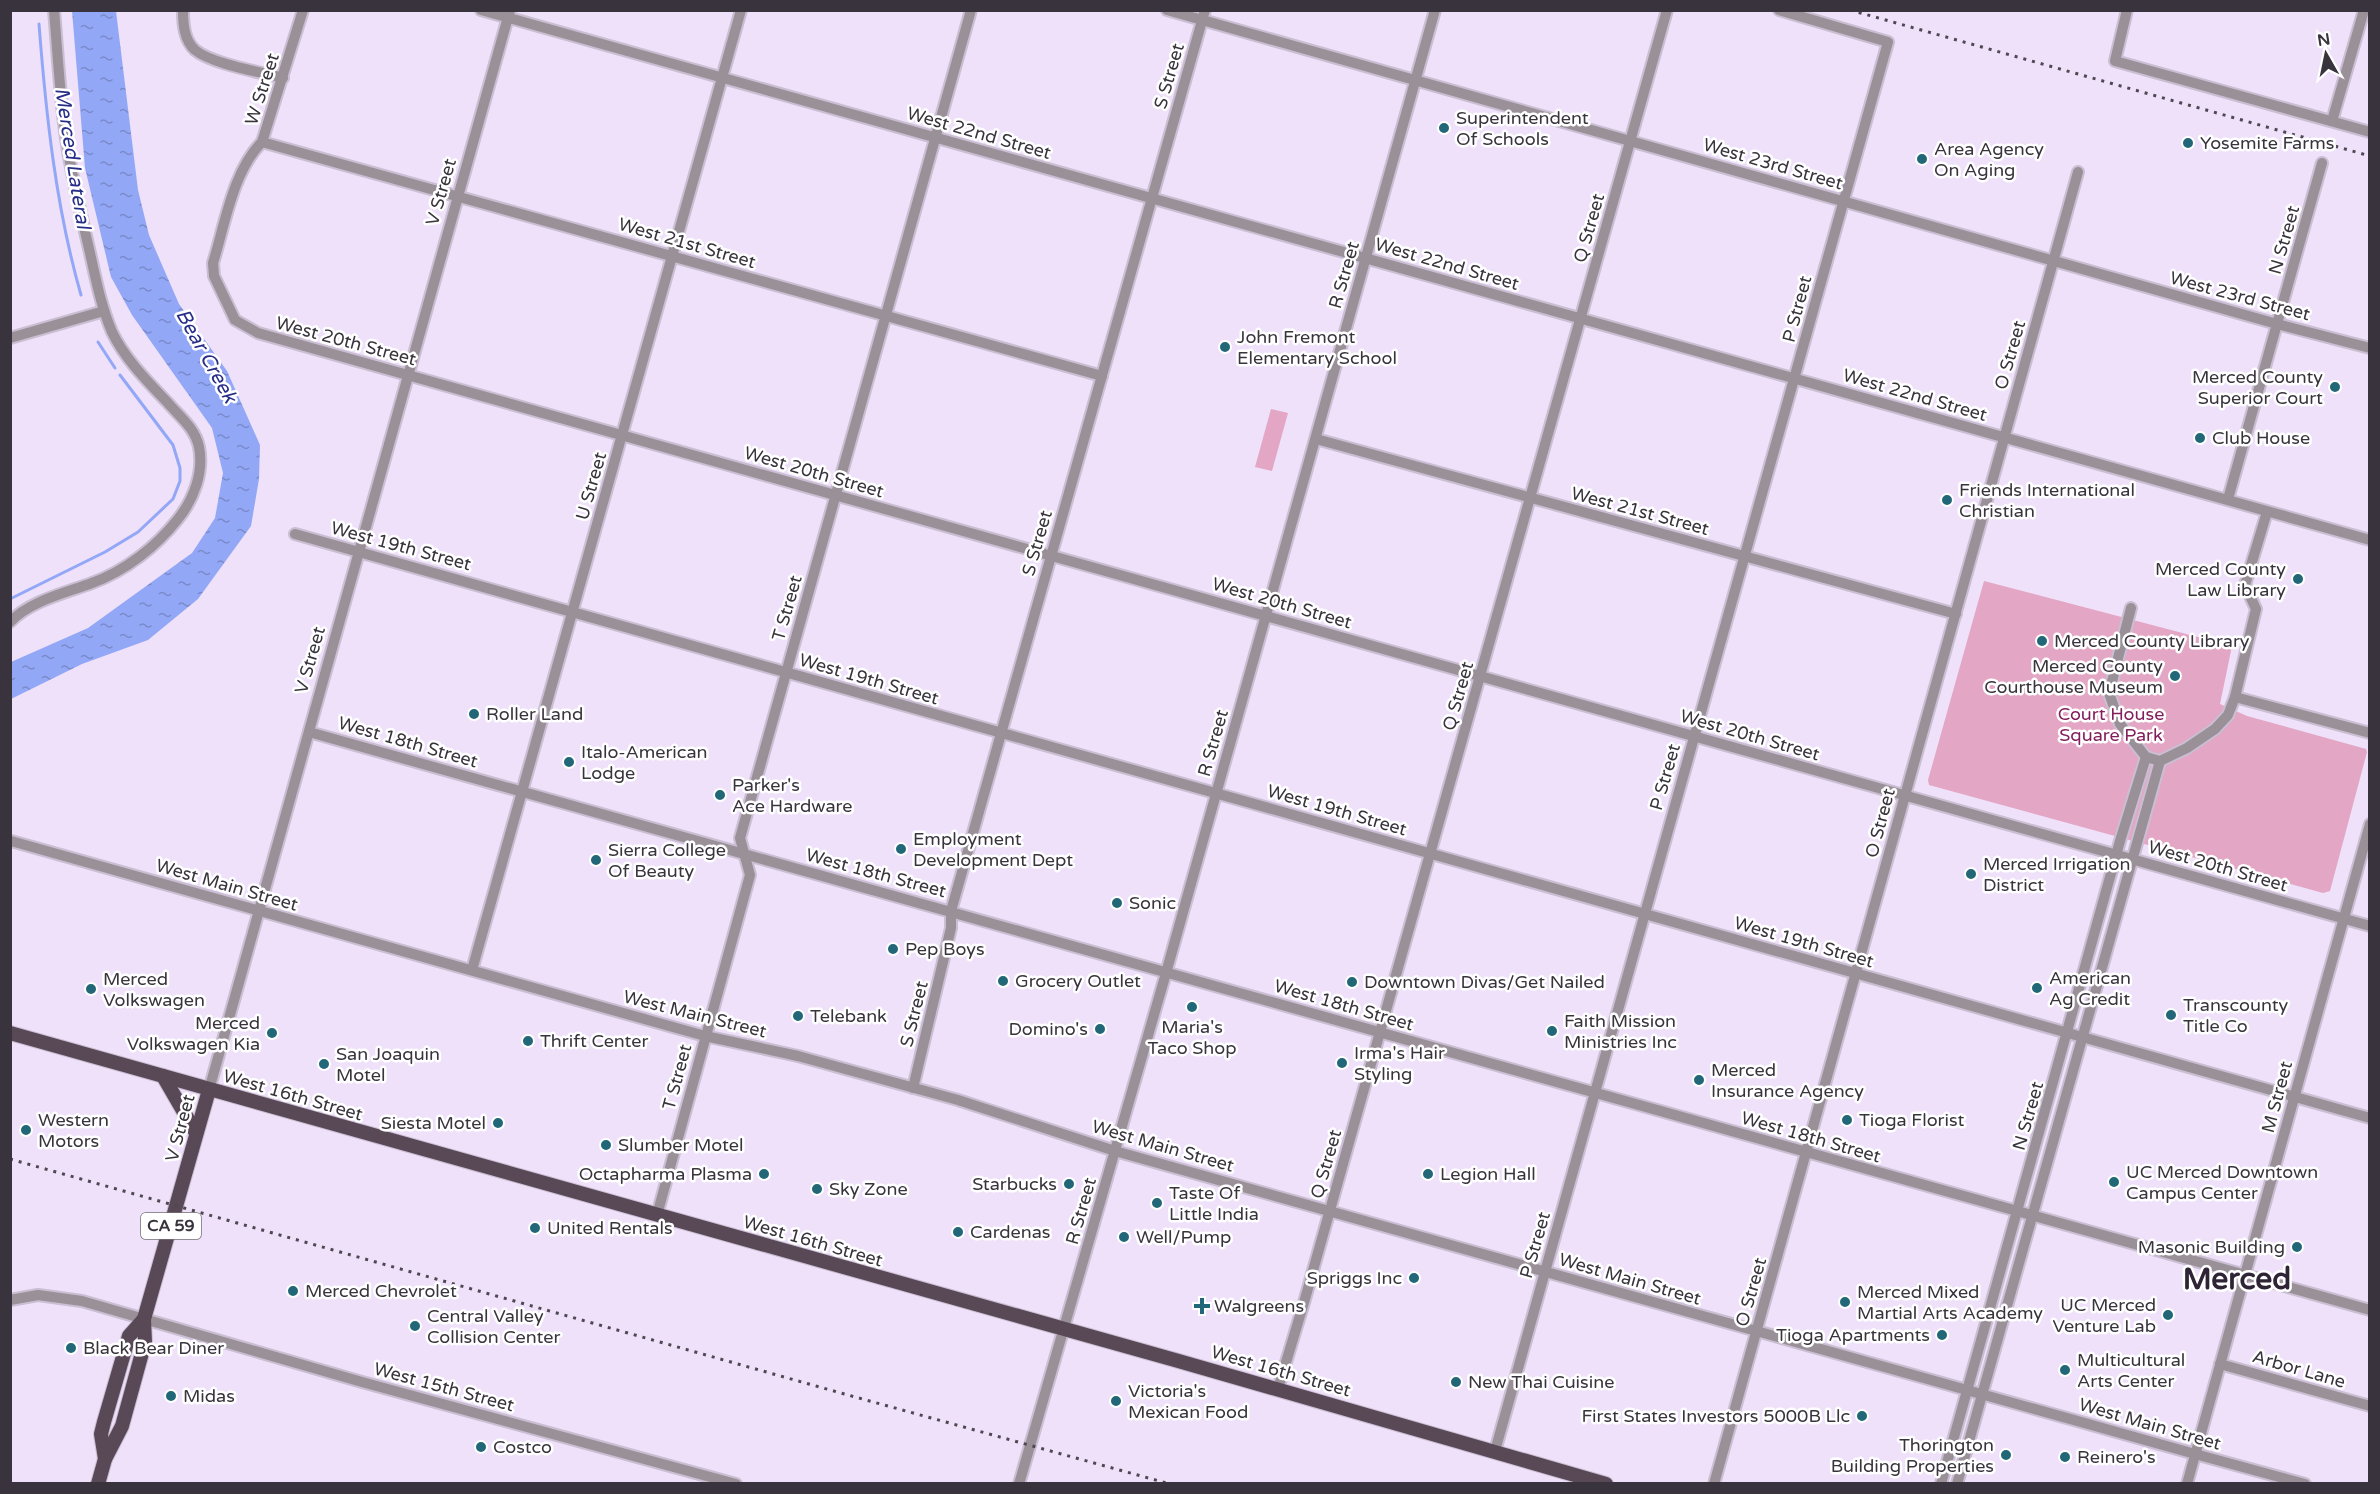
<svg xmlns="http://www.w3.org/2000/svg" width="2380" height="1494" viewBox="0 0 2380 1494" font-family="'Varela Round',sans-serif">
<style>
.park{fill:#e3a6c4}
.water{fill:url(#water-ripples)}
.lines{fill:none;stroke-linecap:round;stroke-linejoin:round}
.stream{stroke:#93a7f7;stroke-width:3}
.minor-casing{stroke:#cabed3;stroke-width:14}
.major-casing{stroke:#cabed3;stroke-width:16}
.minor{stroke:#999098;stroke-width:10}
.major{stroke:#594957;stroke-width:14}
.rail{stroke:#4e4853;stroke-width:3;stroke-dasharray:3 6;stroke-linecap:butt}
.poi-dot{fill:#216777;stroke:#fff;stroke-width:2}
.labels{text-anchor:middle;dominant-baseline:central;stroke-width:5;stroke-linejoin:round;paint-order:stroke}
.shield{fill:#fff;stroke:#747076;stroke-width:1.5}
.shield-label{font-size:16px;font-weight:bold;fill:#38333c}
.street-label{font-size:18px;fill:#38333c;stroke:#fff}
.poi-label{font-size:18px;fill:#38333c;stroke:#fff;text-anchor:start}
.park-label{font-size:18px;fill:#831e5c;stroke:#fff}
.water-label{font-size:20px;font-style:italic;fill:#262d87;stroke:#fff}
.town-label{font-size:30px;font-weight:bold;fill:#2e2436;stroke:#fff}
</style>
<defs>
<pattern id="water-ripples" width="26" height="14" patternUnits="userSpaceOnUse" patternTransform="scale(1.5)"><rect width="26" height="14" fill="#93a7f7"/><path d="M2 4q2-2 4 0t4 0M15 11q2-2 4 0t4 0" fill="none" stroke="#7989c9"/></pattern>
</defs>
<rect width="100%" height="100%" fill="#eee1f9"/>
<g class="park">
<path d="M 1271,409 L 1288,413 L 1272,471 L 1255,467 Z"/>
<path d="M 1984,581 L 2232,646 L 2220,704 L 2247,716 L 2366,749 L 2367,752 L 2330,891 L 2323,893 L 1929,785 L 1928,780 Z"/>
</g>
<path class="water" d="M 72,11 L 116,11 L 138,190 L 149,235 L 179,304 L 227,371 L 260,445 L 259,479 L 251,526 L 198,599 L 148,640 L 82,664 L 11,699 L 11,662 L 88,628 L 192,553 L 215,518 L 223,473 L 212,428 L 132,315 L 111,277 L 85,168 Z"/>
<g class="lines">
<g class="stream">
<path d="M 39,24 C 46,115 56,208 81,295"/>
<path d="M 98,342 L 115,368"/>
<path d="M 10,599 L 105,552 L 138,532 L 173,499 L 180,481 L 180,468 L 173,445 L 120,375"/>
</g>
<g class="minor-casing">
<g id="minor">
<path d="M 183,10 C 183,24 184,40 195,50 C 212,64 260,72 283,78"/>
<path d="M 303,10 L 262,142 C 233,171 225,224 213,263 L 214,276 L 235,320 L 258,333 L 2370,926"/>
<path d="M 481,10 L 2370,540"/>
<path d="M 1167,10 L 2277,324 L 2370,348"/>
<path d="M 2127,10 L 2115,61 L 2370,132"/>
<path d="M 2332,121 L 2364,10"/>
<path d="M 262,142 L 1102,376"/>
<path d="M 10,338 L 104,311"/>
<path d="M 1316,439 L 1956,614"/>
<path d="M 2228,499 L 2322,163"/>
<path d="M 295,534 L 2370,1118"/>
<path d="M 2131,608 L 2109,693 L 2120,724 L 2146,757 L 2160,761 L 2187,748 L 2215,729 L 2228,715 L 2235,697 L 2256,609 L 2245,585 L 2267,512"/>
<path d="M 10,622 C 30,601 65,593 92,583 C 125,571 156,547 178,519 C 194,499 204,472 199,447 C 195,428 180,417 168,403 C 147,381 125,359 112,332 C 101,306 96,280 90,253 C 82,219 74,185 68,151 C 60,104 58,57 54,10"/>
<path d="M 2235,697 L 2370,733"/>
<path d="M 309,732 L 2370,1310"/>
<path d="M 11,841 L 705,1036 L 798,1056 L 958,1100 L 1115,1151 L 2195,1454 L 2305,1484"/>
<path d="M 472,970 L 741,10"/>
<path d="M 913,1088 L 951,928 L 951,911 L 1205,10"/>
<path d="M 209,1090 L 510,10"/>
<path d="M 657,1215 L 750,875 L 740,838 L 971,10"/>
<path d="M 10,1300 L 38,1295 L 82,1301 L 362,1382 L 736,1484"/>
<path d="M 2220,1364 L 2370,1406"/>
<path d="M 1278,1389 L 1305,1299 L 1667,10"/>
<path d="M 1495,1451 L 1888,42 L 1779,10"/>
<path d="M 1019,1484 L 1166,973 L 1435,10"/>
<path d="M 1714,1484 L 2078,172"/>
<path d="M 1941,1484 L 2120,841 L 2146,757"/>
<path d="M 1957,1484 L 2160,761"/>
<path d="M 2187,1484 L 2370,824"/>
</g>
</g>
<g class="major-casing">
<g id="major">
<path d="M 10,1033 L 1175,1360 L 1606,1484"/>
<path d="M 163,1076 L 196,1133"/>
<path d="M 105,1459 L 101,1434 L 104,1422 L 129,1336 L 144,1319"/>
<path d="M 98,1484 L 105,1459 L 122,1426 L 145,1342 L 144,1319 L 209,1090"/>
</g>
</g>
<use href="#minor" class="minor"/>
<use href="#major" class="major"/>
<g class="rail">
<path d="M 1850,10 L 2370,156"/>
<path d="M 10,1159 L 848,1395 L 1170,1484"/>
</g>
</g>
<g class="poi-dot">
<circle cx="1444" cy="128" r="6"/>
<circle cx="2188" cy="143" r="6"/>
<circle cx="1922" cy="159" r="6"/>
<circle cx="1225" cy="347" r="6"/>
<circle cx="2335" cy="387" r="6"/>
<circle cx="2200" cy="438" r="6"/>
<circle cx="1947" cy="500" r="6"/>
<circle cx="2298" cy="579" r="6"/>
<circle cx="2042" cy="641" r="6"/>
<circle cx="2175" cy="676" r="6"/>
<circle cx="474" cy="714" r="6"/>
<circle cx="569" cy="762" r="6"/>
<circle cx="720" cy="795" r="6"/>
<circle cx="901" cy="849" r="6"/>
<circle cx="596" cy="860" r="6"/>
<circle cx="1971" cy="874" r="6"/>
<circle cx="1117" cy="903" r="6"/>
<circle cx="893" cy="949" r="6"/>
<circle cx="1003" cy="981" r="6"/>
<circle cx="1352" cy="982" r="6"/>
<circle cx="2037" cy="988" r="6"/>
<circle cx="91" cy="989" r="6"/>
<circle cx="1192" cy="1007" r="6"/>
<circle cx="2171" cy="1015" r="6"/>
<circle cx="798" cy="1016" r="6"/>
<circle cx="1100" cy="1029" r="6"/>
<circle cx="1552" cy="1031" r="6"/>
<circle cx="272" cy="1033" r="6"/>
<circle cx="528" cy="1041" r="6"/>
<circle cx="1342" cy="1063" r="6"/>
<circle cx="324" cy="1064" r="6"/>
<circle cx="1699" cy="1080" r="6"/>
<circle cx="1847" cy="1120" r="6"/>
<circle cx="498" cy="1123" r="6"/>
<circle cx="26" cy="1130" r="6"/>
<circle cx="606" cy="1145" r="6"/>
<circle cx="764" cy="1174" r="6"/>
<circle cx="1428" cy="1174" r="6"/>
<circle cx="2114" cy="1182" r="6"/>
<circle cx="1069" cy="1184" r="6"/>
<circle cx="817" cy="1189" r="6"/>
<circle cx="1157" cy="1203" r="6"/>
<circle cx="535" cy="1228" r="6"/>
<circle cx="958" cy="1232" r="6"/>
<circle cx="1124" cy="1237" r="6"/>
<circle cx="2297" cy="1247" r="6"/>
<circle cx="1414" cy="1278" r="6"/>
<circle cx="293" cy="1291" r="6"/>
<circle cx="1845" cy="1302" r="6"/>
<path d="M1199 1297h6v6h6v6h-6v6h-6v-6h-6v-6h6z"/>
<circle cx="2168" cy="1315" r="6"/>
<circle cx="415" cy="1326" r="6"/>
<circle cx="1942" cy="1335" r="6"/>
<circle cx="71" cy="1348" r="6"/>
<circle cx="2065" cy="1370" r="6"/>
<circle cx="1456" cy="1382" r="6"/>
<circle cx="171" cy="1396" r="6"/>
<circle cx="1116" cy="1401" r="6"/>
<circle cx="1862" cy="1416" r="6"/>
<circle cx="481" cy="1447" r="6"/>
<circle cx="2006" cy="1455" r="6"/>
<circle cx="2065" cy="1457" r="6"/>
</g>
<g class="labels">
<rect class="shield" x="141" y="1213" width="60" height="26" rx="4.5"/>
<g class="shield-label">
<text x="171" y="1226">CA 59</text>
</g>
<g class="street-label">
<text transform="translate(1169 76) rotate(-74)">S Street</text>
<text transform="translate(262 89) rotate(-72)">W Street</text>
<text transform="translate(979 133) rotate(16)">West 22nd Street</text>
<text transform="translate(1773 164) rotate(16)">West 23rd Street</text>
<text transform="translate(441 192) rotate(-74)">V Street</text>
<text transform="translate(1589 228) rotate(-74)">Q Street</text>
<text transform="translate(2284 240) rotate(-74)">N Street</text>
<text transform="translate(687 243) rotate(16)">West 21st Street</text>
<text transform="translate(1447 264) rotate(16)">West 22nd Street</text>
<text transform="translate(1344 275) rotate(-74)">R Street</text>
<text transform="translate(2240 296) rotate(15)">West 23rd Street</text>
<text transform="translate(1797 309) rotate(-75)">P Street</text>
<text transform="translate(346 341) rotate(15)">West 20th Street</text>
<text transform="translate(2010 355) rotate(-74)">O Street</text>
<text transform="translate(1915 395) rotate(16)">West 22nd Street</text>
<text transform="translate(814 472) rotate(16)">West 20th Street</text>
<text transform="translate(591 486) rotate(-74)">U Street</text>
<text transform="translate(1640 511) rotate(15)">West 21st Street</text>
<text transform="translate(1037 543) rotate(-74)">S Street</text>
<text transform="translate(401 546) rotate(15)">West 19th Street</text>
<text transform="translate(1282 603) rotate(16)">West 20th Street</text>
<text transform="translate(787 608) rotate(-74)">T Street</text>
<text transform="translate(310 660) rotate(-74)">V Street</text>
<text transform="translate(869 679) rotate(16)">West 19th Street</text>
<text transform="translate(1458 696) rotate(-74)">Q Street</text>
<text transform="translate(1750 735) rotate(16)">West 20th Street</text>
<text transform="translate(408 742) rotate(16)">West 18th Street</text>
<text transform="translate(1213 743) rotate(-74)">R Street</text>
<text transform="translate(1665 777) rotate(-74)">P Street</text>
<text transform="translate(1337 810) rotate(16)">West 19th Street</text>
<text transform="translate(1880 823) rotate(-75)">O Street</text>
<text transform="translate(2218 866) rotate(16)">West 20th Street</text>
<text transform="translate(876 873) rotate(15)">West 18th Street</text>
<text transform="translate(227 885) rotate(16)">West Main Street</text>
<text transform="translate(1804 942) rotate(16)">West 19th Street</text>
<text transform="translate(1344 1005) rotate(16)">West 18th Street</text>
<text transform="translate(695 1014) rotate(14)">West Main Street</text>
<text transform="translate(914 1014) rotate(-76)">S Street</text>
<text transform="translate(677 1077) rotate(-75)">T Street</text>
<text transform="translate(293 1095) rotate(16)">West 16th Street</text>
<text transform="translate(2277 1097) rotate(-75)">M Street</text>
<text transform="translate(2028 1116) rotate(-74)">N Street</text>
<text transform="translate(180 1128) rotate(-75)">V Street</text>
<text transform="translate(1811 1137) rotate(16)">West 18th Street</text>
<text transform="translate(1163 1146) rotate(16)">West Main Street</text>
<text transform="translate(1326 1164) rotate(-74)">Q Street</text>
<text transform="translate(1081 1211) rotate(-74)">R Street</text>
<text transform="translate(813 1241) rotate(16)">West 16th Street</text>
<text transform="translate(1535 1245) rotate(-74)">P Street</text>
<text transform="translate(1630 1279) rotate(16)">West Main Street</text>
<text transform="translate(1751 1292) rotate(-74)">O Street</text>
<text transform="translate(2299 1369) rotate(16)">Arbor Lane</text>
<text transform="translate(1281 1371) rotate(16)">West 16th Street</text>
<text transform="translate(444 1387) rotate(15)">West 15th Street</text>
<text transform="translate(2150 1424) rotate(16)">West Main Street</text>
</g>
<g class="poi-label">
<text x="1456" y="118">Superintendent<tspan x="1456" dy="21">Of Schools</tspan></text>
<text x="2200" y="143">Yosemite Farms</text>
<text x="1934" y="149">Area Agency<tspan x="1934" dy="21">On Aging</tspan></text>
<text x="1237" y="337">John Fremont<tspan x="1237" dy="21">Elementary School</tspan></text>
<text x="2323" y="377" text-anchor="end">Merced County<tspan x="2323" dy="21">Superior Court</tspan></text>
<text x="2212" y="438">Club House</text>
<text x="1959" y="490">Friends International<tspan x="1959" dy="21">Christian</tspan></text>
<text x="2286" y="569" text-anchor="end">Merced County<tspan x="2286" dy="21">Law Library</tspan></text>
<text x="2054" y="641">Merced County Library</text>
<text x="2163" y="666" text-anchor="end">Merced County<tspan x="2163" dy="21">Courthouse Museum</tspan></text>
<text x="486" y="714">Roller Land</text>
<text x="581" y="752">Italo-American<tspan x="581" dy="21">Lodge</tspan></text>
<text x="732" y="785">Parker's<tspan x="732" dy="21">Ace Hardware</tspan></text>
<text x="913" y="839">Employment<tspan x="913" dy="21">Development Dept</tspan></text>
<text x="608" y="850">Sierra College<tspan x="608" dy="21">Of Beauty</tspan></text>
<text x="1983" y="864">Merced Irrigation<tspan x="1983" dy="21">District</tspan></text>
<text x="1129" y="903">Sonic</text>
<text x="905" y="949">Pep Boys</text>
<text x="2049" y="978">American<tspan x="2049" dy="21">Ag Credit</tspan></text>
<text x="103" y="979">Merced<tspan x="103" dy="21">Volkswagen</tspan></text>
<text x="1015" y="981">Grocery Outlet</text>
<text x="1364" y="982">Downtown Divas/Get Nailed</text>
<text x="2183" y="1005">Transcounty<tspan x="2183" dy="21">Title Co</tspan></text>
<text x="810" y="1016">Telebank</text>
<text x="1564" y="1021">Faith Mission<tspan x="1564" dy="21">Ministries Inc</tspan></text>
<text x="260" y="1023" text-anchor="end">Merced<tspan x="260" dy="21">Volkswagen Kia</tspan></text>
<text x="1192" y="1027" text-anchor="middle">Maria's<tspan x="1192" dy="21">Taco Shop</tspan></text>
<text x="1088" y="1029" text-anchor="end">Domino's</text>
<text x="540" y="1041">Thrift Center</text>
<text x="1354" y="1053">Irma's Hair<tspan x="1354" dy="21">Styling</tspan></text>
<text x="336" y="1054">San Joaquin<tspan x="336" dy="21">Motel</tspan></text>
<text x="1711" y="1070">Merced<tspan x="1711" dy="21">Insurance Agency</tspan></text>
<text x="38" y="1120">Western<tspan x="38" dy="21">Motors</tspan></text>
<text x="1859" y="1120">Tioga Florist</text>
<text x="486" y="1123" text-anchor="end">Siesta Motel</text>
<text x="618" y="1145">Slumber Motel</text>
<text x="2126" y="1172">UC Merced Downtown<tspan x="2126" dy="21">Campus Center</tspan></text>
<text x="752" y="1174" text-anchor="end">Octapharma Plasma</text>
<text x="1440" y="1174">Legion Hall</text>
<text x="1057" y="1184" text-anchor="end">Starbucks</text>
<text x="829" y="1189">Sky Zone</text>
<text x="1169" y="1193">Taste Of<tspan x="1169" dy="21">Little India</tspan></text>
<text x="547" y="1228">United Rentals</text>
<text x="970" y="1232">Cardenas</text>
<text x="1136" y="1237">Well/Pump</text>
<text x="2285" y="1247" text-anchor="end">Masonic Building</text>
<text x="1402" y="1278" text-anchor="end">Spriggs Inc</text>
<text x="305" y="1291">Merced Chevrolet</text>
<text x="1857" y="1292">Merced Mixed<tspan x="1857" dy="21">Martial Arts Academy</tspan></text>
<text x="2156" y="1305" text-anchor="end">UC Merced<tspan x="2156" dy="21">Venture Lab</tspan></text>
<text x="1214" y="1306">Walgreens</text>
<text x="427" y="1316">Central Valley<tspan x="427" dy="21">Collision Center</tspan></text>
<text x="1930" y="1335" text-anchor="end">Tioga Apartments</text>
<text x="83" y="1348">Black Bear Diner</text>
<text x="2077" y="1360">Multicultural<tspan x="2077" dy="21">Arts Center</tspan></text>
<text x="1468" y="1382">New Thai Cuisine</text>
<text x="1128" y="1391">Victoria's<tspan x="1128" dy="21">Mexican Food</tspan></text>
<text x="183" y="1396">Midas</text>
<text x="1850" y="1416" text-anchor="end">First States Investors 5000B Llc</text>
<text x="1994" y="1445" text-anchor="end">Thorington<tspan x="1994" dy="21">Building Properties</tspan></text>
<text x="493" y="1447">Costco</text>
<text x="2077" y="1457">Reinero's</text>
</g>
<g class="park-label">
<text x="2111" y="714">Court House<tspan x="2111" dy="21">Square Park</tspan></text>
</g>
<g class="water-label">
<text transform="translate(72 158) rotate(81)">Merced Lateral</text>
<text transform="translate(206 356) rotate(61)">Bear Creek</text>
</g>
<g class="town-label">
<text x="2237" y="1279">Merced</text>
</g>
</g>
<rect width="2380" height="1494" fill="none" stroke="#38333c" stroke-width="24"/>
<g transform="translate(2326 54) rotate(351)" stroke="#ffffff" stroke-width="4.5" paint-order="stroke">
<path d="M0-4.5L10 22L0 15L-10 22Z" fill="#38333c"/>
<text y="-9" font-size="16" font-weight="bold" text-anchor="middle" fill="#38333c">N</text>
</g>
</svg>
